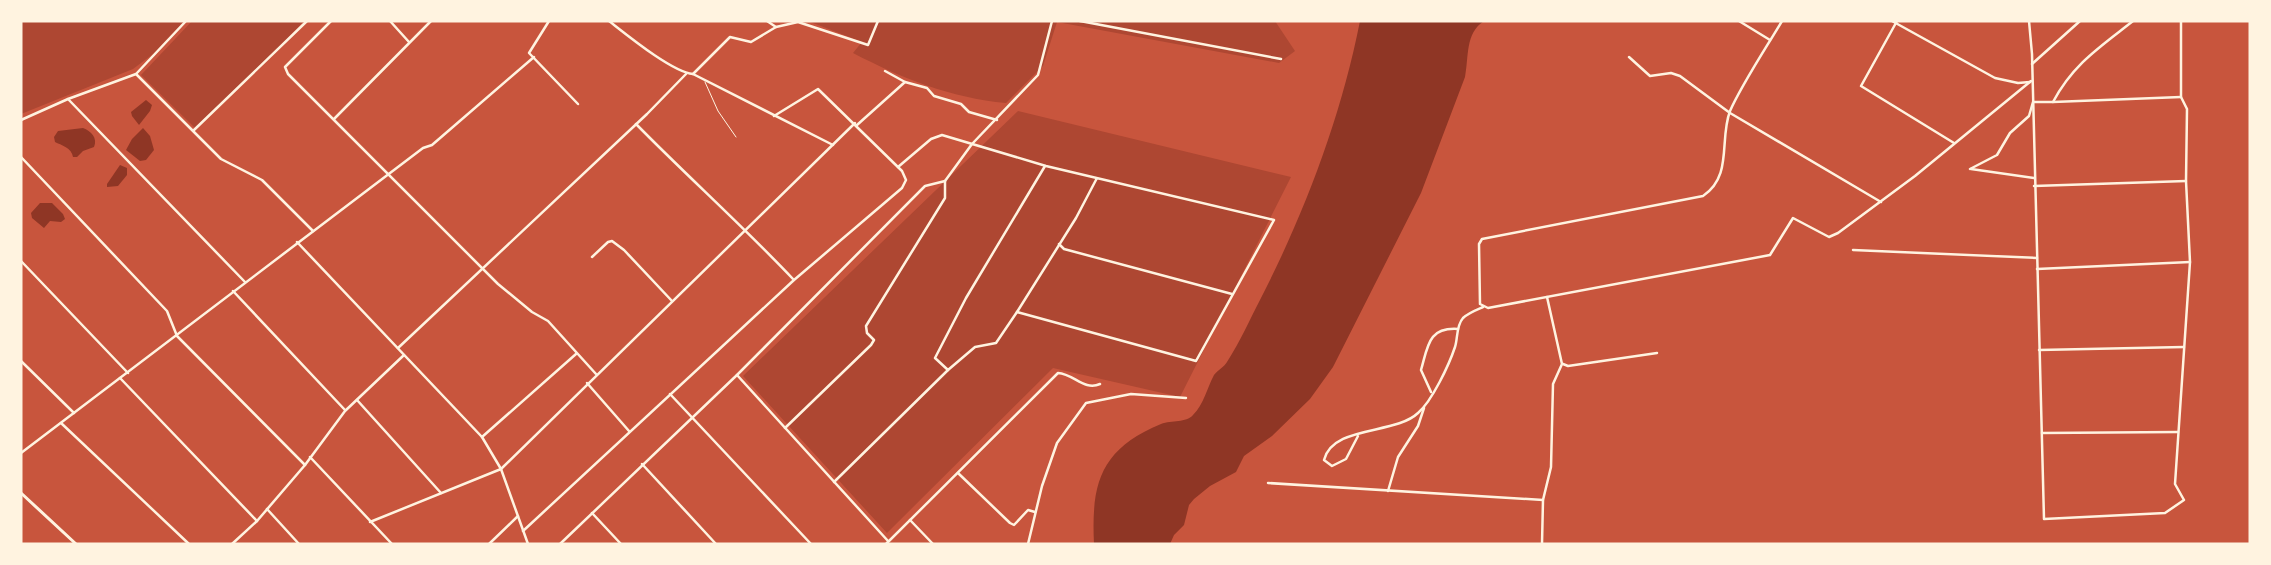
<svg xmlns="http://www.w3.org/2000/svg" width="2271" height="565" viewBox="0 0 2271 565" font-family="'Source Sans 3',sans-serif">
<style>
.green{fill:#ae4732}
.water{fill:#8f3625}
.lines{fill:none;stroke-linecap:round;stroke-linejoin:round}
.service{stroke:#fff3e0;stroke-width:1}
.minor{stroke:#fff3e0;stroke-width:2.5}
.tertiary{stroke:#fff3e0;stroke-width:3}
</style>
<rect width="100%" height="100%" fill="#c8553d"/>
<g class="green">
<path d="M 21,21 L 184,21 L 153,54 L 133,69 L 21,114 Z"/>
<path d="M 192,21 L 304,21 L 247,80 L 195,128 L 141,75 Z"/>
<path d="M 808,21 L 1275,21 L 1295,51 L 1279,63 L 1057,22 L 1043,66 L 1006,103 C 951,98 901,78 853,53 L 862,42 Z"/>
<path d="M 1018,111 L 1291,177 L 1180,397 L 1053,368 L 887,533 L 743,376 Z"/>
</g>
<g class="water">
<path d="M 1360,21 L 1484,21 C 1465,33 1469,57 1465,77 L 1421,193 L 1333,367 L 1310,399 L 1272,436 L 1244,456 L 1236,472 L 1210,486 L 1194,499 L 1189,505 L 1184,525 L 1174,535 L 1170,544 L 1094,544 C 1091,482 1101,449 1161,424 C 1172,420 1186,423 1193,415 C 1204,404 1207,388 1214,375 C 1218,370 1224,367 1227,362 C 1240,342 1250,319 1261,298 C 1305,212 1341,117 1360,21 Z"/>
<path d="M 146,100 L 152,105 L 150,111 L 139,125 L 132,116 L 131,112 Z"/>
<path d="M 83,128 C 91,131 98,138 94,147 L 83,151 L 77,157 L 73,157 C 72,148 61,145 55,142 L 54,137 L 58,131 Z"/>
<path d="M 143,128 L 150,136 L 154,150 L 146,160 L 140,161 L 126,150 L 132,139 Z"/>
<path d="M 120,165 L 127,168 L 127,175 L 118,186 L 107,187 L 107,184 Z"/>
<path d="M 40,203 L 52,203 L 63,214 L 65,219 L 61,222 L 50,221 L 44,228 L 32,218 L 31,213 Z"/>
</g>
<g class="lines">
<path class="service" d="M 705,82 L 718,111 L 736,137"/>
<g class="minor">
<path d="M 331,21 L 285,67 L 288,74 L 498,284 L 532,312 L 548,321 L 596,374"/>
<path d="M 390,21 L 409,42"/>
<path d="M 549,21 L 529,53 L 578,104"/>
<path d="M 609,21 C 627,35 672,72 693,74 L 833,145"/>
<path d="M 767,21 L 776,27 L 798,22 L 868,45 L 878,21"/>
<path d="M 1080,21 L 1281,59"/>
<path d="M 1739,21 L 1770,40"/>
<path d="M 1782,21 C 1766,48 1742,84 1730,111 C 1719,140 1733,176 1703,196 L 1482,239 L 1479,244 L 1480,304 L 1488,308 L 1770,255 L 1793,218 L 1829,237 L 1838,233 L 1915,176 L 2031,81"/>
<path d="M 1892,21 L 1995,78 L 2018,83 L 2030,82"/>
<path d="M 1897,21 L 1861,86 L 1954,143"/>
<path d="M 2029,21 L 2032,54 L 2044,519 L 2165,513 L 2184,500 L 2175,484 L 2190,262 L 2186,181 L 2187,109 L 2181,97 L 2181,21"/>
<path d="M 1629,57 L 1650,76 L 1671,73 L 1680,76 L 1730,113 L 1881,202"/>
<path d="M 2032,64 L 2080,21"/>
<path d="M 885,71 L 905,82 L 927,88 L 934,96 L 961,104 L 969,112 L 997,120"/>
<path d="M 136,74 L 221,159 L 262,180 L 313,231"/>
<path d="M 693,74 L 730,37 L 751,42 L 776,27"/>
<path d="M 68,99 L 245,282"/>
<path d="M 2053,102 L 2181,97"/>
<path d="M 334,119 L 431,21"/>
<path d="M 21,120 L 68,99 L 136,74 L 186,21"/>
<path d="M 636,124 C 688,177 743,226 793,279"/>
<path d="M 857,125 L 905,82"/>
<path d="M 194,130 L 307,21"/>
<path d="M 21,157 L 167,311 L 177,336 L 305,465"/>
<path d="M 898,167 L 931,139 L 942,135 L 1046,166 L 1274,220 L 1196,361 L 1017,312 L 1076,218 L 1097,178"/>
<path d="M 1970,169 L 1997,155 L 2010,133 L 2029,116 L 2033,102 L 2053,102 C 2073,64 2100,47 2133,21"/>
<path d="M 1971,169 L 2034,178"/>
<path d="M 2034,186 L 2186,181"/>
<path d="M 297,242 L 482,437 L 501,469 L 528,544"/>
<path d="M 1059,244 L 1064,249 L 1232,294"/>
<path d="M 1853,250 L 2037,258"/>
<path d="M 592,257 L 608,242 L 612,241 L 624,250 L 672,301"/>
<path d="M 21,261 L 128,373"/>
<path d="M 2037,269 L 2190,262"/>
<path d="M 233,291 L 345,410"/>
<path d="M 1017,312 L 996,343 L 975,347 L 948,370 L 935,358 L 966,298 L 1045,166"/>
<path d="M 398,348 L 647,114 L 686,74"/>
<path d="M 2039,350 L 2184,347"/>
<path d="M 21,361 L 74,413"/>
<path d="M 1563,364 L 1568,366 L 1657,353"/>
<path d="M 737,375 L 888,541"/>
<path d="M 120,378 L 257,521"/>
<path d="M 587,383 L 629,431"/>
<path d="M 1431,392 L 1421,370 C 1428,346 1428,327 1458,329"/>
<path d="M 670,394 L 811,544"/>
<path d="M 357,400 L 441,493"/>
<path d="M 61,423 L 189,544"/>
<path d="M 785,428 L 871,345 L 874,340 L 867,333 L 866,326 L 945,198 L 945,181 L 972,144 L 1038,75 L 1052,21"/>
<path d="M 2042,433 L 2178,432"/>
<path d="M 1358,436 L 1346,459 L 1332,466 L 1324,460 C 1333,425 1395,435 1418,413 C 1432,401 1449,365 1455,347 C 1458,338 1456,326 1463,318 C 1468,313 1476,310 1483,307"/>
<path d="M 482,437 L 576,354"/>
<path d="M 21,453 L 423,148 L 432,145 L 534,57"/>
<path d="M 310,457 L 392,544"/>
<path d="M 642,464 L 716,544"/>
<path d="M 958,473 L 1010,523 L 1014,525 L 1028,510 L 1035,512"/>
<path d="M 834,482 L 948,370"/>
<path d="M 1268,483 L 1543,500"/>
<path d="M 1388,491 L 1398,457 L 1418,426 L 1424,408"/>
<path d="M 267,509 L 299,544"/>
<path d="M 592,513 L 621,544"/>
<path d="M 910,520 L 933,544"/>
<path d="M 370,522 L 501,469 L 855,123"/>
<path d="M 523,531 L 794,280 L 902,188 L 906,180 L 902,171 L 818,89 L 774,116"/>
<path d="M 232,544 L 257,521 L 305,465 L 345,411 L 404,355"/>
<path d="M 489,544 L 518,516"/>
<path d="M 560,544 L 737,375 L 925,186 L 945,181"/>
<path d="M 886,544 L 1058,373 C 1074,374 1084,391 1100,384"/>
<path d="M 1028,544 L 1042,486 L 1057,443 L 1086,403 L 1131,394 L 1186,398"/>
<path d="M 1542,544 L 1543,500 L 1551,467 L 1553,384 L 1562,364 L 1547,297"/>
</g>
<path class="tertiary" d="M 21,493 L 76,544"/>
</g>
<rect width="2271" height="565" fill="none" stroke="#fff3e0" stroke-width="45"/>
</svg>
